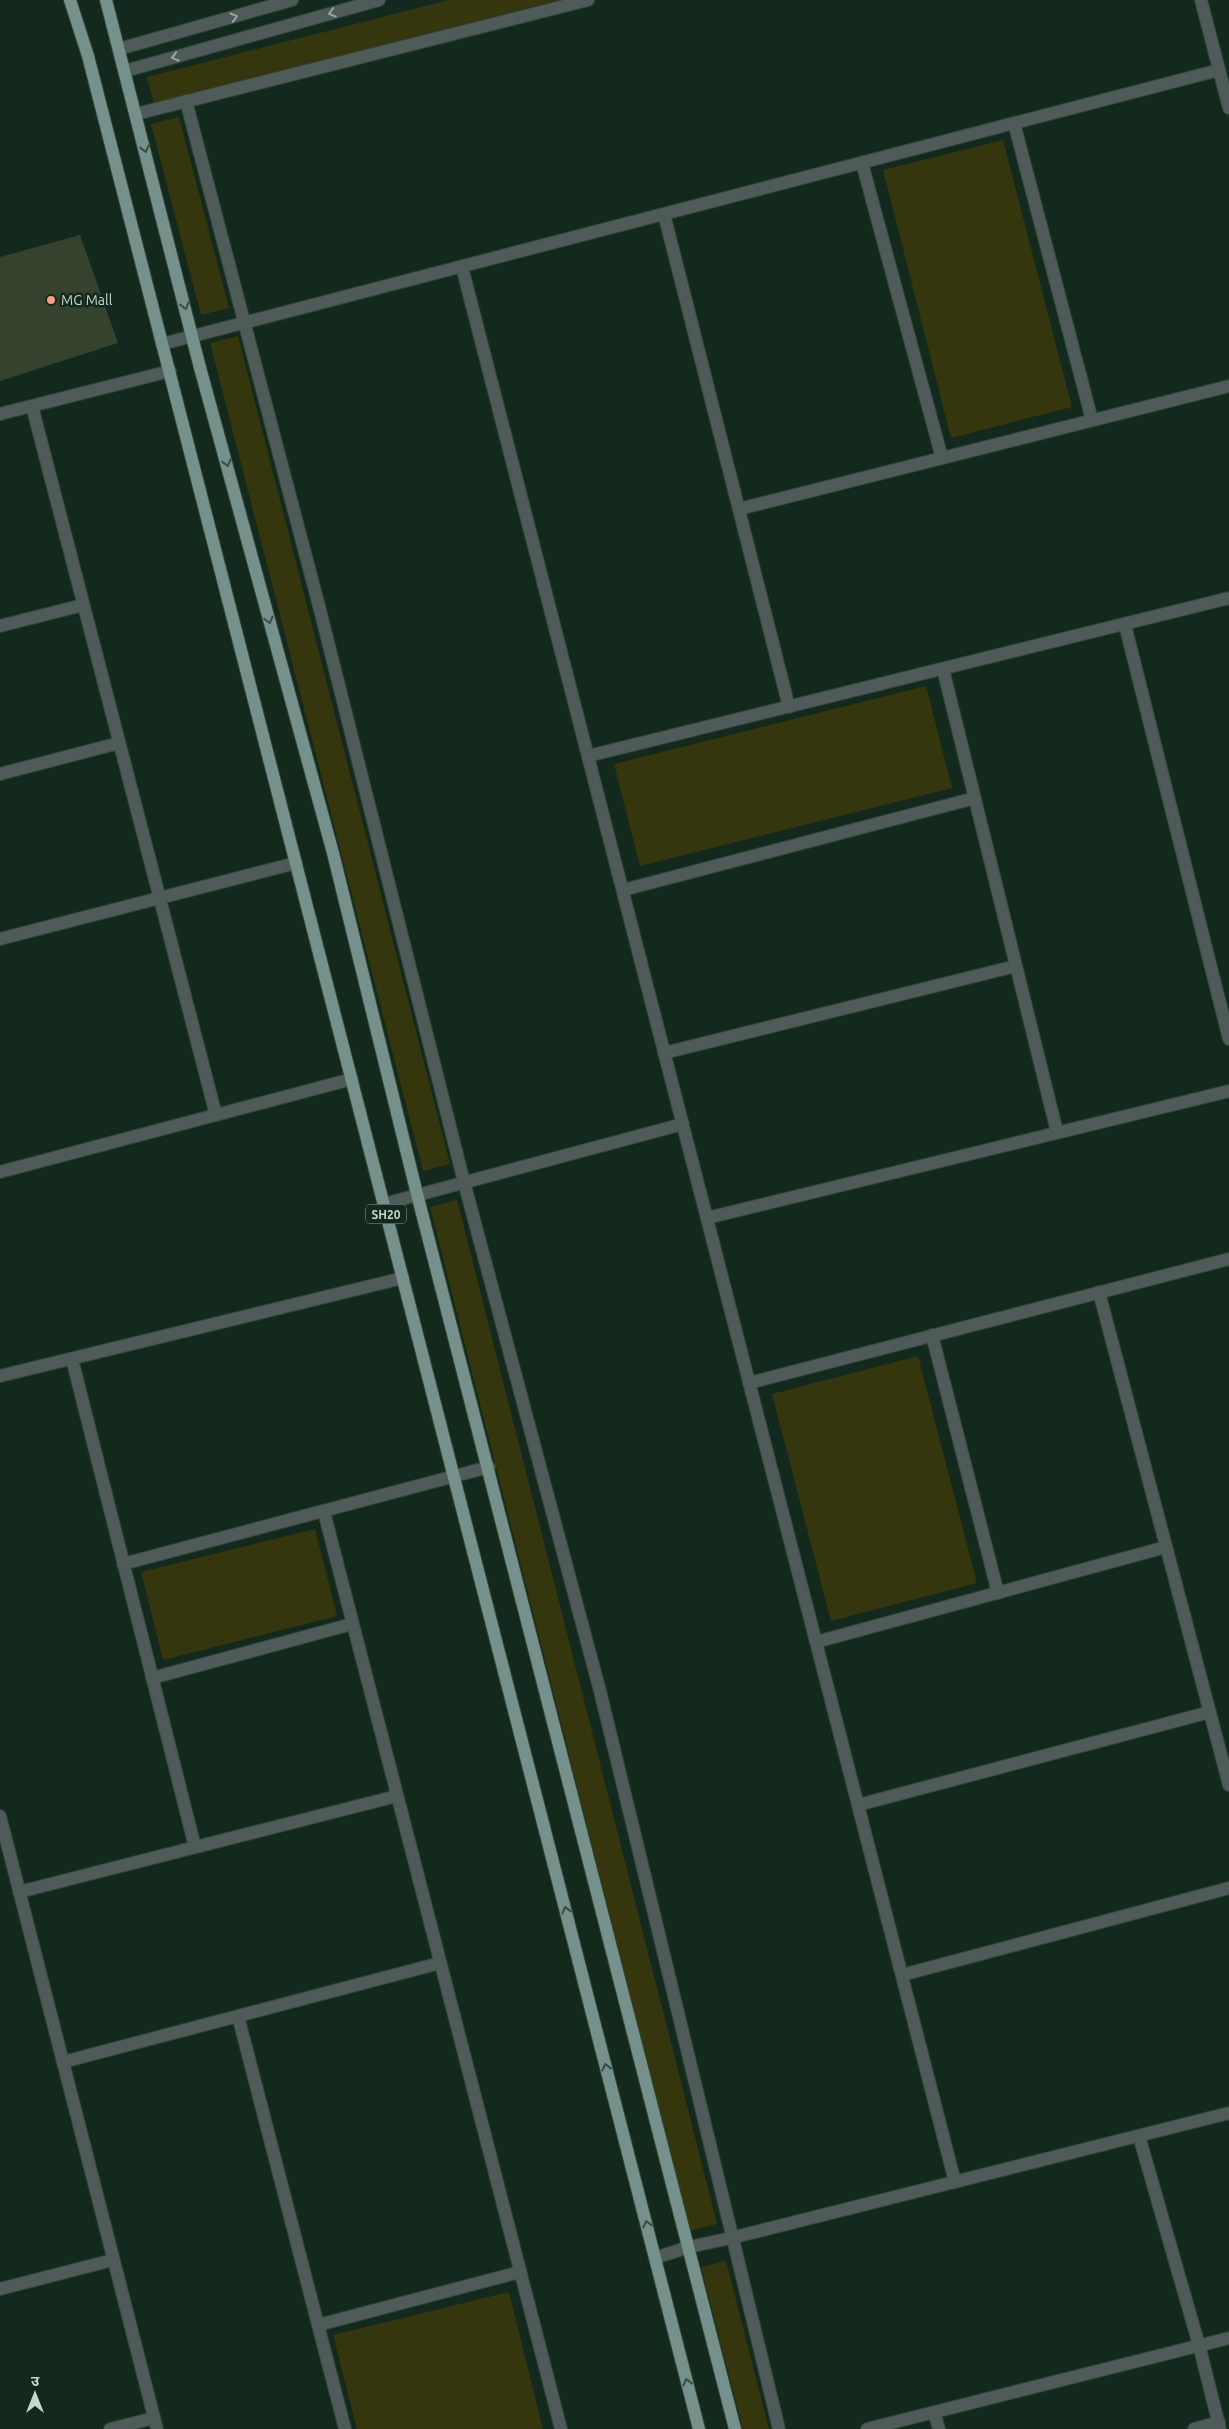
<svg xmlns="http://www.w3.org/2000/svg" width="1229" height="2429" viewBox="0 0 1229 2429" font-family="Ubuntu,'Noto Sans Devanagari',sans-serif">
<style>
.green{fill:#35360d}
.building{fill:#35422d}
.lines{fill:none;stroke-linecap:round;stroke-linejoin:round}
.minor-casing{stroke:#304539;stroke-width:14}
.major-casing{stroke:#304539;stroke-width:14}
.minor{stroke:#4e5b58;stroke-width:12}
.major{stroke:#76918b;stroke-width:12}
.oneway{stroke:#98a59e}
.oneway2{stroke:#364d44}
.poi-dot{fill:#f39f83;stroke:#13291d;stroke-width:2}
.labels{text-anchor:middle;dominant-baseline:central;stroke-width:5;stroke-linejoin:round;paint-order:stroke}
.shield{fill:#13291d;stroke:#92a298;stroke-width:1}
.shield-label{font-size:12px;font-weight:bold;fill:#c9d6cd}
.poi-label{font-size:14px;fill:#c9d6cd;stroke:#13291d;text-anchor:start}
</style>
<rect width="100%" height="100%" fill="#13291d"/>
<g class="green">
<path d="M 449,0 L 558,0 L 154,104 L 147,77 Z"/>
<path d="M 179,117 L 229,308 L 201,315 L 151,124 Z"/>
<path d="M 1003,140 L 1072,407 L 951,438 L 883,170 Z"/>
<path d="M 238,336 L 450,1164 L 423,1171 L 210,343 Z"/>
<path d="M 926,686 L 952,788 L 640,866 L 614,764 Z"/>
<path d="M 457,1200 L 717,2224 L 690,2231 L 430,1207 Z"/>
<path d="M 918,1356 L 977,1583 L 831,1621 L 772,1394 Z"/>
<path d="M 315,1529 L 337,1616 L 163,1660 L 141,1572 Z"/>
<path d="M 726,2261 L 769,2429 L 743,2429 L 701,2267 Z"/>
<path d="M 509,2292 L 543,2429 L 357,2429 L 333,2335 Z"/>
</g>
<path class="building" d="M 80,235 L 118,343 L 0,381 L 0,257 Z"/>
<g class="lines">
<g class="minor-casing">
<g id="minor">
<path d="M 1201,0 L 1229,108"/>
<path d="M 119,49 L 292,0"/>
<path d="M 125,71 L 379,0"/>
<path d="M 186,101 L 319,606 L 464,1182 L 600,1691 L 779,2429"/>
<path d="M 136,114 L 588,0"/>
<path d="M 1014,123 L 1092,420"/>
<path d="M 862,163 L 942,458"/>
<path d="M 664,214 L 789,707"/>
<path d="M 462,267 L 955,2182"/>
<path d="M 162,344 L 1219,70"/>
<path d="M 32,406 L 216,1115"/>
<path d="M 0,414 L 170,371"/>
<path d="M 739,509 L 1229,386"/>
<path d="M 1125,625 L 1229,1039"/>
<path d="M 0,626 L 83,605"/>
<path d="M 943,669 L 1057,1132"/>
<path d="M 588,756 L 1229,598"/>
<path d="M 0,774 L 119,743"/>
<path d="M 623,890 L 975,798"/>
<path d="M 0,939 L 296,863"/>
<path d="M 664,1053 L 1016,966"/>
<path d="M 0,1172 L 352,1079"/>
<path d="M 384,1204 L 683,1124"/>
<path d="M 707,1218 L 1229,1091"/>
<path d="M 1099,1292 L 1229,1785"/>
<path d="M 932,1335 L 998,1593"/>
<path d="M 72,1359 L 195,1847"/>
<path d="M 0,1376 L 403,1278"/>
<path d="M 749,1383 L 1229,1259"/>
<path d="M 324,1512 L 561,2429"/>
<path d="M 123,1564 L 489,1467"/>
<path d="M 816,1642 L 1166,1547"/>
<path d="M 152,1678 L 352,1624"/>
<path d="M 858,1805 L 1210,1712"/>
<path d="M 0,1816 L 157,2429"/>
<path d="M 19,1892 L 397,1796"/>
<path d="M 902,1975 L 1229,1888"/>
<path d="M 238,2016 L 345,2429"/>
<path d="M 63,2062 L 440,1963"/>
<path d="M 1139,2136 L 1199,2345 L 1220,2429"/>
<path d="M 655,2258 L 689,2247 L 731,2238 L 1229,2113"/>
<path d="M 0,2289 L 113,2260"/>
<path d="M 318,2325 L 520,2272"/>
<path d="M 934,2412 L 939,2429"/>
<path d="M 110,2429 L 154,2418"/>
<path d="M 867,2429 L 1229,2338"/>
<path d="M 1194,2429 L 1219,2422"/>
</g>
</g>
<g class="major-casing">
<g id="major">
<path d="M 70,0 L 88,56 L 699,2429"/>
<path d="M 106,0 L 199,364 L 333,853 L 417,1194 L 735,2429"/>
</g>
</g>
<use href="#minor" class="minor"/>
<use href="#major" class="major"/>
</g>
<defs><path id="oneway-chevron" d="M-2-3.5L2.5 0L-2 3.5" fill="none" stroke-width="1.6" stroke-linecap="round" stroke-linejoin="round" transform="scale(1.25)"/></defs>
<g class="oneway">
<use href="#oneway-chevron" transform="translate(332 13) rotate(164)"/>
<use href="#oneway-chevron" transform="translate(234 17) rotate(-16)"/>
<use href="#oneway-chevron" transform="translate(175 57) rotate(164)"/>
</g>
<g class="oneway2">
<use href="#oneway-chevron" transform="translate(145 149) rotate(76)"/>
<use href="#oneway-chevron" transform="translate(185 306) rotate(76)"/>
<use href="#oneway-chevron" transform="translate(227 463) rotate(75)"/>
<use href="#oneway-chevron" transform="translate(269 620) rotate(75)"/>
<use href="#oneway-chevron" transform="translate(566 1910) rotate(-104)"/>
<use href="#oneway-chevron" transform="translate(606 2067) rotate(-104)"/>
<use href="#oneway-chevron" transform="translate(647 2224) rotate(-104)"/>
<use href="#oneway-chevron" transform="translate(687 2382) rotate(-104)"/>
</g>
<circle class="poi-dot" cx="51" cy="300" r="5"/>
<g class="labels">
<rect class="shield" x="366" y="1204.5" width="40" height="19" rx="4"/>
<g class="shield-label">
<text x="386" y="1214">SH20</text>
</g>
<g class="poi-label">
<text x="61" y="300">MG Mall</text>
</g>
</g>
<g transform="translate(35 2394)" stroke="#13291d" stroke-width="4" paint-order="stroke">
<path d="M0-4L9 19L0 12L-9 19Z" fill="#c9d6cd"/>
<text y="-8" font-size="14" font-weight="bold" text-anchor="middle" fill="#c9d6cd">उ</text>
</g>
</svg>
